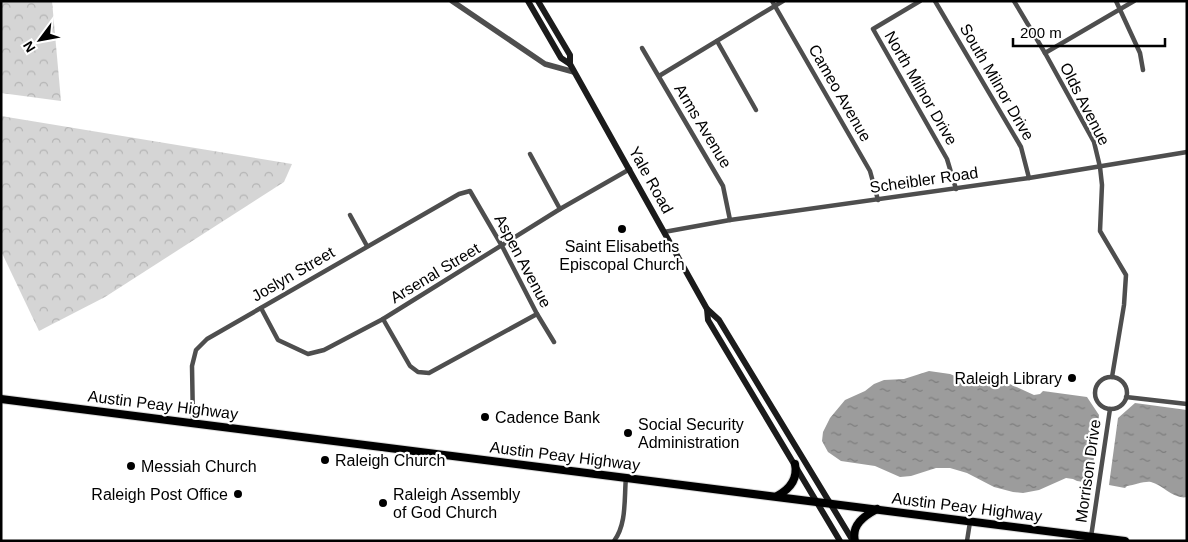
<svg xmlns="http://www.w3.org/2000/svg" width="1188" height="542" viewBox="0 0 1188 542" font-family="Arial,sans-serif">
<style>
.forest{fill:url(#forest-crowns)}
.water{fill:url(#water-ripples)}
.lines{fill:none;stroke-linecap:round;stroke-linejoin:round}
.primary-casing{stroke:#dbdbdb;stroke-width:10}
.minor{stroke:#4e4e4e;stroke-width:4.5}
.tertiary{stroke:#4e4e4e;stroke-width:5.5}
.secondary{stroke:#1b1b1b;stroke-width:6}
.primary{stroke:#000;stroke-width:8}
.poi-dot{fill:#000;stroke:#fff;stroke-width:2}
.labels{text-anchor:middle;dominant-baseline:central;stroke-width:4.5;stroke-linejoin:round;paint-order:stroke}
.street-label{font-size:16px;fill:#000;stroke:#fff}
.poi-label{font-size:16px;fill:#000;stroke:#fff;text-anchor:start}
</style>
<defs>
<pattern id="forest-crowns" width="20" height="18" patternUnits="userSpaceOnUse" patternTransform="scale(1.25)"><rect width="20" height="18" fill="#d5d5d5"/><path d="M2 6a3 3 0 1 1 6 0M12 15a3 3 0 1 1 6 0" fill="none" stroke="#b5b5b5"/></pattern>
<pattern id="water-ripples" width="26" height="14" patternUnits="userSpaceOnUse" patternTransform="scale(1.25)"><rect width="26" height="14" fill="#9c9c9c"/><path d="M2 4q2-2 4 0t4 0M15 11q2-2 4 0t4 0" fill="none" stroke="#7d7d7d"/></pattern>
</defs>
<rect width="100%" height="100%" fill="#fff"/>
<g class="forest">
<path d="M 1,1 L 52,1 L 61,101 L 1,93 Z"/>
<path d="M 1,116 L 292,164 L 284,182 L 105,297 L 39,331 L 1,251 Z"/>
</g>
<g class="water">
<path d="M 929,371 L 950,374 L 972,383 L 1003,381 L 1034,395 L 1040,394 L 1043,391 L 1087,397 L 1099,415 L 1091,483 L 1077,481 L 1073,479 L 1066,478 L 1039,490 L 1023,493 L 1013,492 L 994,487 L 967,473 L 950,468 L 936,468 L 911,476 L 900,477 L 875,466 L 841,461 L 828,452 L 822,441 L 823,432 L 830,418 L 845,400 L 865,391 L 874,384 L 884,380 L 904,379 Z"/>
<path d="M 1135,403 L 1187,410 L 1187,497 C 1174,500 1163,485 1151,482 C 1144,481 1135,485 1127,486 L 1125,488 L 1109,485 L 1118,418 Z"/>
</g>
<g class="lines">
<g class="primary-casing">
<g id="primary">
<path d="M 1,399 L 1125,541"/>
<path d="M 777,496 C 790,489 798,479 795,464"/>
<path d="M 855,541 C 851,525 864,516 877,509"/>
</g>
</g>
<g class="minor">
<path d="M 772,1 L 870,171 L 878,200"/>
<path d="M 920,1 L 873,29 L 947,159 L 956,189"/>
<path d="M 935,1 L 1021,147 L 1029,178"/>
<path d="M 1014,1 L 1045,53 L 1094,142 L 1100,167 L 1102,185 L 1100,231 L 1126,275 L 1124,305 L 1112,377"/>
<path d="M 1116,1 L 1140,53 L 1143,70"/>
<path d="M 717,41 L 756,110"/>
<path d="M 642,48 L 723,186 L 730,220"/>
<path d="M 1045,53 L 1134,1"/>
<path d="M 659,76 L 783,1"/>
<path d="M 530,154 L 560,209"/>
<path d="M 350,215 L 367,246"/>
<path d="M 664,232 L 730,220 L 1029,178 L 1187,152"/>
<path d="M 261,308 L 278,340 L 308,354 L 324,350 L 383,319 L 560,209 L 630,169"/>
<path d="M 383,319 L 410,366 L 418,372 L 429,373 L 537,314"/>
<circle cx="1111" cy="393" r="16"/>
<path d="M 1126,397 L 1187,404"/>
<path d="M 193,422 L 192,366 L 196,350 L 207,339 L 459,194 L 470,191 L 502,246 L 537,314 L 554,342"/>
<path d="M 1091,537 L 1110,409"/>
<path d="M 614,541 C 627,524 624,498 626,477"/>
<path d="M 967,541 L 970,522"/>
</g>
<path class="tertiary" d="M 452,1 L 545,64 L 574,72"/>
<g class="secondary">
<path d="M 528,1 L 561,58 L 570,64 L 707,309 L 719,320 L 853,541"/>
<path d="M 538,1 L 570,55 L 570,64"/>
<path d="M 707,309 L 708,320 L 840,541"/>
</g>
<use href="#primary" class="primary"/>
</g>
<g class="poi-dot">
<circle cx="622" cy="229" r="5"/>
<circle cx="1072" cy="378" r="5"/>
<circle cx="485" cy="417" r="5"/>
<circle cx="628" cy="433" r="5"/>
<circle cx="325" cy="460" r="5"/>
<circle cx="131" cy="466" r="5"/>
<circle cx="238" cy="494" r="5"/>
<circle cx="383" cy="503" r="5"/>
</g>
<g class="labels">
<g class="street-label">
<text transform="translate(997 82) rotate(60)">South Milnor Drive</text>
<text transform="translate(921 88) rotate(60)">North Milnor Drive</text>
<text transform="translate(840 93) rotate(60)">Cameo Avenue</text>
<text transform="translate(1085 104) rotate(63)">Olds Avenue</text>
<text transform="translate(703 126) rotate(59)">Arms Avenue</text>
<text transform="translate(651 180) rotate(61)">Yale Road</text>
<text transform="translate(924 180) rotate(-8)">Scheibler Road</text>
<text transform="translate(523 261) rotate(62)">Aspen Avenue</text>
<text transform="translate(435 273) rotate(-31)">Arsenal Street</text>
<text transform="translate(293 274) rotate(-30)">Joslyn Street</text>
<text transform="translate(163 405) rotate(7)">Austin Peay Highway</text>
<text transform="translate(565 456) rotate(7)">Austin Peay Highway</text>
<text transform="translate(1088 471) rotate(-82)">Morrison Drive</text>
<text transform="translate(967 507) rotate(7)">Austin Peay Highway</text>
</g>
<g class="poi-label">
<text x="622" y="246" text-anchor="middle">Saint Elisabeths<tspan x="622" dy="18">Episcopal Church</tspan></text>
<text x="1062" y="378" text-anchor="end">Raleigh Library</text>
<text x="495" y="417">Cadence Bank</text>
<text x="638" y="424">Social Security<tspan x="638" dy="18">Administration</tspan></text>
<text x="335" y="460">Raleigh Church</text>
<text x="141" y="466">Messiah Church</text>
<text x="228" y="494" text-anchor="end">Raleigh Post Office</text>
<text x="393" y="494">Raleigh Assembly<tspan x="393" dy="18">of God Church</tspan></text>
</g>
</g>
<rect width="1188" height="542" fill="none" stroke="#000000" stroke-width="5"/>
<g transform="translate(40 40) rotate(238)" stroke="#ffffff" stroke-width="4" paint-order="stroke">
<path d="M0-4L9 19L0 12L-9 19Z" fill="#000000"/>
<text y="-8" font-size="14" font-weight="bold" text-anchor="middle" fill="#000000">N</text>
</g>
<path d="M1013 38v8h152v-8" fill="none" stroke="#000000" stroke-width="2.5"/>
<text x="1020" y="38" font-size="15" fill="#000000" stroke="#ffffff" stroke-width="4" paint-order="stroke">200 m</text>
</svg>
